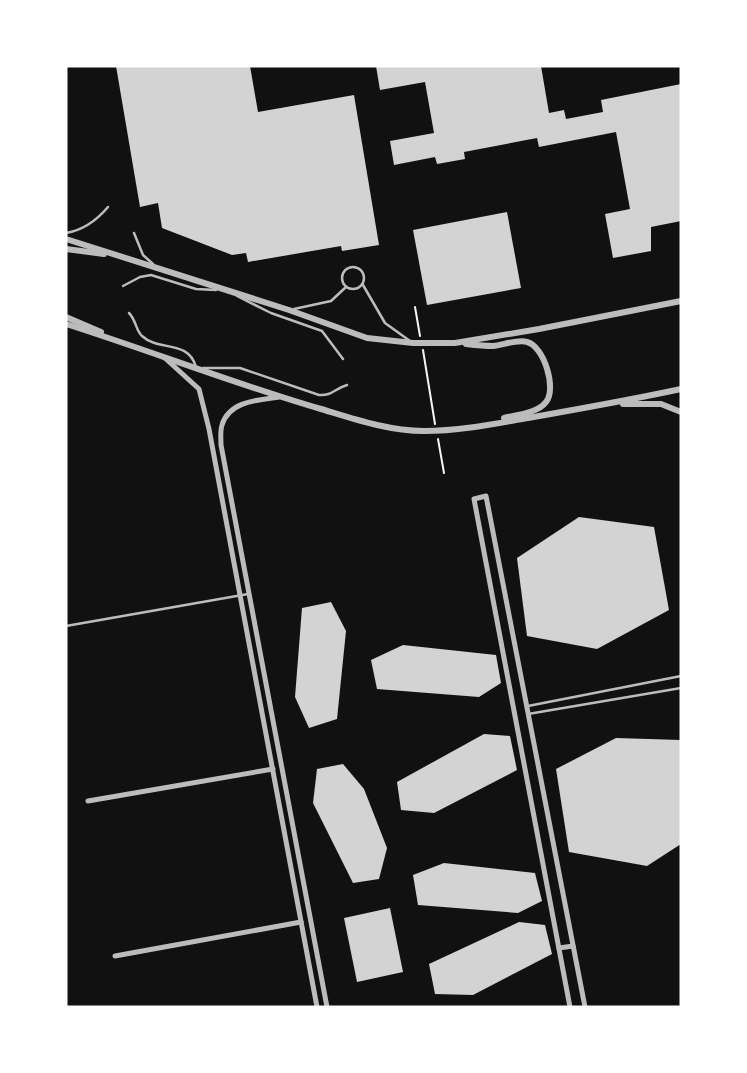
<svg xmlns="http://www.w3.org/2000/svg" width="747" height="1073" viewBox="0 0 747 1073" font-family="Helvetica,sans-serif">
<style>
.building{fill:#d3d3d3}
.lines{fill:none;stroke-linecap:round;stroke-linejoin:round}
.path{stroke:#f5f5f5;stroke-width:2}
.service{stroke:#bcbcbc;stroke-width:2.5}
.minor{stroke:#bcbcbc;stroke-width:5}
.tertiary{stroke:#bcbcbc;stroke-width:6}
</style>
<rect width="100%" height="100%" fill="#111"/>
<g class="building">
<path d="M 116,66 L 250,66 L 258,112 L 354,95 L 379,245 L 342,251 L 341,246 L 248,262 L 246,253 L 232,255 L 162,228 L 158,203 L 140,207 Z"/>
<path d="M 376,66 L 541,66 L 549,113 L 564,110 L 566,119 L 603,112 L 601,100 L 681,84 L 681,221 L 651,227 L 651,251 L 613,258 L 605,214 L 630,209 L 616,132 L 539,147 L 537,138 L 464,152 L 465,159 L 437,164 L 435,157 L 394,165 L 390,141 L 434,133 L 425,82 L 380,90 Z"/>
<path d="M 507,212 L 521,288 L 427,305 L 413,230 Z"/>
<path d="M 579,517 L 654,527 L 669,610 L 597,649 L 527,636 L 517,558 Z"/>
<path d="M 331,602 L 346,631 L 337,719 L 309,728 L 295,697 L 302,608 Z"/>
<path d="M 403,645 L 496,655 L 501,683 L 479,697 L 377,689 L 371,660 Z"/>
<path d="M 484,734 L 510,736 L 517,770 L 434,813 L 401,810 L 397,782 Z"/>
<path d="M 616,738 L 681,740 L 681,844 L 647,866 L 569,852 L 556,769 Z"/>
<path d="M 343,764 L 364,789 L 387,848 L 379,879 L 353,883 L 313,803 L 317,769 Z"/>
<path d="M 444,863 L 535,873 L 542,901 L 518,913 L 418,905 L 413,875 Z"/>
<path d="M 390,908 L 403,972 L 357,982 L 344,918 Z"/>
<path d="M 519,922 L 545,925 L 552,954 L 473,995 L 435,994 L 429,964 Z"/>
</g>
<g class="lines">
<g class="path">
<path d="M 415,307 L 420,336"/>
<path d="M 423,350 L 435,424"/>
<path d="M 438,439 L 444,473"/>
</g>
<g class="service">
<path d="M 66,233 C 84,230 97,220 108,207"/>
<path d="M 134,233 L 143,255 L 153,264"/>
<circle cx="353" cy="278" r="11"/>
<path d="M 363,285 L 385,323 L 410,341"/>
<path d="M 123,286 L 140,277 L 151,275 L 196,289 L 216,290"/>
<path d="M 237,296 L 271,313 L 322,331 L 343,359"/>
<path d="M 294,309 L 331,301 L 346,287"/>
<path d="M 129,313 C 136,320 136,331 142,336 C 159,352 188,339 196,367"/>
<path d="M 203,368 L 240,368 L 319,395 C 332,396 334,389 347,385"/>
<path d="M 66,626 L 248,594"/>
<path d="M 528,706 L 681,676"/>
<path d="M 528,714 L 681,688"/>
</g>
<g class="minor">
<path d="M 166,359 L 199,389 L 209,429 L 317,1007"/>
<path d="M 279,397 C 258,400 229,401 222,425 C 220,431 221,439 221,445 L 327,1007"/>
<path d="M 88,801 L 273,769"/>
<path d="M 559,948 L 573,946"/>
<path d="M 115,956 L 301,922"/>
<path d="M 570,1007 L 474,499 L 486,496 L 585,1007"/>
</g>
<g class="tertiary">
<path d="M 66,239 L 289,310 L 367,338 L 413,343 L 455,343 L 539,329 L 681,301"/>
<path d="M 66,249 L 104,254"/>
<path d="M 66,317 L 101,332"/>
<path d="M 66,324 C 151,351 235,384 321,409 C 354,419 389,431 424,431 C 459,431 494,424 528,418 C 579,409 630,400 681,389"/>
<path d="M 466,344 C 475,345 484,346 493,346 C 503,345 518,339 527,342 C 544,346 557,389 546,402 C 538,413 516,415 504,418"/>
<path d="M 623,404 L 661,404 L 681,412"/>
</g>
</g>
<rect width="747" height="1073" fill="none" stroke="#ffffff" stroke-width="135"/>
</svg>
